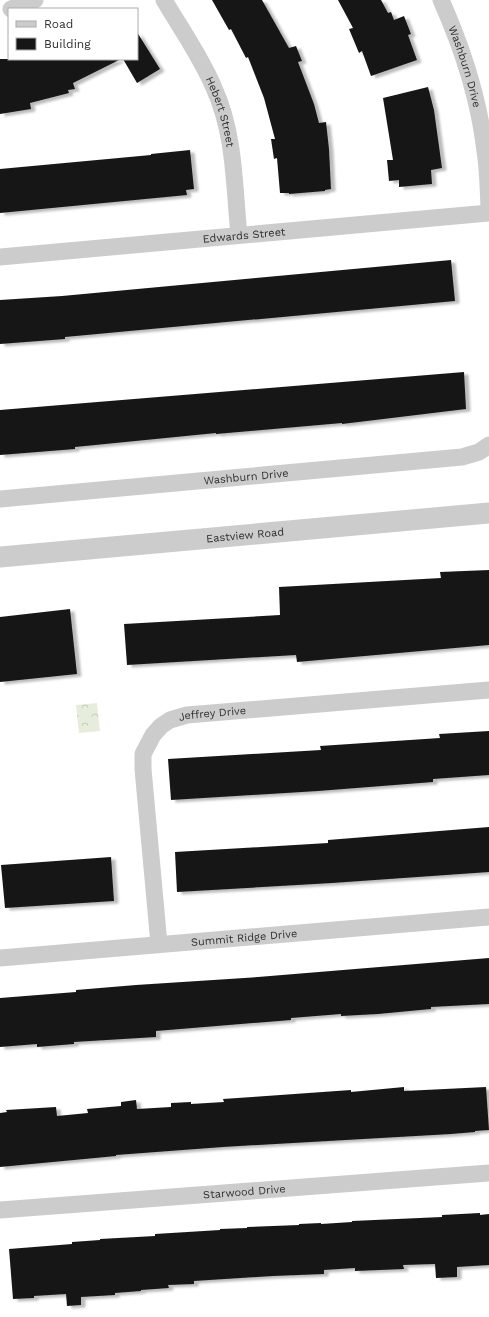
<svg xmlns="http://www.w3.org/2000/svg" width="489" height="1317" viewBox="0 0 489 1317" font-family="'Work Sans',sans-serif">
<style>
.park{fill:url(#park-crowns)}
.building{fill:#161616;filter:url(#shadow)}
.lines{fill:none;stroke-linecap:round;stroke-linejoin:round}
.minor{stroke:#ccc;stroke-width:17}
.tertiary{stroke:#ccc;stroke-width:21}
.labels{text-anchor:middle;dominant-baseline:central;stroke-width:4;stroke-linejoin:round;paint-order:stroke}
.street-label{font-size:11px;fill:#2f2f2f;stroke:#fff}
</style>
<defs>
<pattern id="park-crowns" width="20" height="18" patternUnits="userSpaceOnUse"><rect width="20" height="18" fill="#e7eddc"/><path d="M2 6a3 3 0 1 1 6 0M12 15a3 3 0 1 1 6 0" fill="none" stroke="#c6ccbd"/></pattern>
<filter id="shadow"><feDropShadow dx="4.5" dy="2.5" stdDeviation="1" flood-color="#0004"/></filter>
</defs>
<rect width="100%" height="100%" fill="#fff"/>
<path class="park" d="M 97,703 L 100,731 L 79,733 L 76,705 Z"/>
<g class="building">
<path d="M 212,0 L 262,0 L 289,48 L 296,46 L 302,61 L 298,62 L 314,104 L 319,123 L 326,122 L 329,149 L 331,189 L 325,190 L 325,191 L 289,194 L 289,193 L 280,193 L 277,158 L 274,159 L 271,139 L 275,139 L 264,98 L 248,57 L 246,58 L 231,29 L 229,30 Z"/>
<path d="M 338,0 L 381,0 L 388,13 L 391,12 L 394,20 L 404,16 L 411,34 L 408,35 L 417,60 L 371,76 L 362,51 L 359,53 L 349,29 L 353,28 Z"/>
<path d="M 137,32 L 160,69 L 137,83 L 123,59 L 137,59 Z"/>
<path d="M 0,59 L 121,59 L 73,83 L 75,89 L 68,90 L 69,93 L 30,103 L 31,109 L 0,114 Z"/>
<path d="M 428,87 L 434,110 L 442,168 L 431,170 L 432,184 L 399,187 L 399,180 L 389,181 L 387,160 L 393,160 L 383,98 Z"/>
<path d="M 190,150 L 194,189 L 186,190 L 187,195 L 0,213 L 0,169 L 151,155 L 151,154 Z"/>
<path d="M 451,260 L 455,301 L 65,337 L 65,339 L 0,344 L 0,300 L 62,296 Z"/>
<path d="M 464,372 L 466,409 L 342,424 L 342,423 L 216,434 L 216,433 L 75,447 L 75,449 L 0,455 L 0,410 Z"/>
<path d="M 489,570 L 489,645 L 297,662 L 296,655 L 127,665 L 124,624 L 280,615 L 279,587 L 441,578 L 440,572 Z"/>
<path d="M 70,609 L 77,674 L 0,682 L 0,617 Z"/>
<path d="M 489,731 L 489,775 L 433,779 L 433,782 L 318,791 L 171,800 L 168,759 L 321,750 L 320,746 L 440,738 L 439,734 Z"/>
<path d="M 489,827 L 489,872 L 332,883 L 177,892 L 175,852 L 328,843 L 328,840 Z"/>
<path d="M 111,857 L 114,901 L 5,908 L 1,865 Z"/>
<path d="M 489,958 L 489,1004 L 431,1007 L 431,1009 L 378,1014 L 341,1016 L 341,1014 L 291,1018 L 291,1020 L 156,1031 L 156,1037 L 74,1042 L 74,1044 L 37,1047 L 37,1044 L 0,1047 L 0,998 L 76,992 L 76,990 L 136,985 L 258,977 Z"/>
<path d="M 404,1087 L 404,1091 L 486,1087 L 489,1130 L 475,1131 L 475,1132 L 451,1134 L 223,1147 L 116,1155 L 116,1156 L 0,1167 L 0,1113 L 7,1112 L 6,1110 L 56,1107 L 57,1116 L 88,1113 L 87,1109 L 121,1106 L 121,1102 L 136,1100 L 137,1109 L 171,1107 L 171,1103 L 191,1102 L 191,1104 L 224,1102 L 223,1099 L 351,1090 L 351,1092 Z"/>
<path d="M 480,1213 L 480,1215 L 489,1214 L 489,1265 L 457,1267 L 457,1277 L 436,1278 L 435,1264 L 403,1265 L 404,1269 L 355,1271 L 355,1268 L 324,1270 L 324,1274 L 273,1276 L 194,1281 L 194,1284 L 168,1285 L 169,1288 L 141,1290 L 141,1291 L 115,1293 L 115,1295 L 81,1297 L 81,1305 L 67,1306 L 66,1294 L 34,1296 L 34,1298 L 13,1299 L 9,1249 L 72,1244 L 72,1242 L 100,1240 L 100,1239 L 155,1236 L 155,1234 L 220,1230 L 220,1229 L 247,1228 L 247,1227 L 299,1225 L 299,1224 L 321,1223 L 321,1224 L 352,1222 L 352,1221 L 442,1217 L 442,1215 Z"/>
</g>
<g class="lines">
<g class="minor">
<path id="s1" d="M 164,0 C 181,29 201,57 214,88 C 235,134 234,186 239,235"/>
<path id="s2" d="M 441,0 C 462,47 479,99 485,151 C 488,169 488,188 489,206"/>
<path d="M 11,9 L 35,0"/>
<path id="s3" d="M 0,257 L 489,213"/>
<path id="s4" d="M 0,499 L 462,457 L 479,452 L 489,445"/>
<path id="s5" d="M 159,944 L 143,769 L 143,754 L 153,735 L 161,726 L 170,720 L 187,715 L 489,690"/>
<path id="s6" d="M 0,958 L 489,917"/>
<path id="s7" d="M 0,1210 L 489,1173"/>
</g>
<path class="tertiary" id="s8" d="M 0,557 L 489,513"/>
</g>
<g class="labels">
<g class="street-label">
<text stroke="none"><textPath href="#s2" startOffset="71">Washburn Drive</textPath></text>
<text stroke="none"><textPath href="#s1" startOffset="126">Hebert Street</textPath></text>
<text stroke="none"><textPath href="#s3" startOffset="245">Edwards Street</textPath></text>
<text stroke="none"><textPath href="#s4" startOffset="247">Washburn Drive</textPath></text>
<text stroke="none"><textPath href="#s8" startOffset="246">Eastview Road</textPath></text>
<text stroke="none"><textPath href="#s5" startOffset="278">Jeffrey Drive</textPath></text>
<text stroke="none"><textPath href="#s6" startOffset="245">Summit Ridge Drive</textPath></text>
<text stroke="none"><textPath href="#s7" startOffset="245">Starwood Drive</textPath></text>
</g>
</g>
<rect x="8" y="8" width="130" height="52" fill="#ffffff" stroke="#acacac"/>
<rect x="16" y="21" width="20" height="6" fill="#cccccc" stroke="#acacac"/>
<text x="44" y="28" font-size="12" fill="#2f2f2f">Road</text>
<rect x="16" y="38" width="20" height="12" fill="#161616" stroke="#acacac"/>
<text x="44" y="48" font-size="12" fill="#2f2f2f">Building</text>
</svg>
